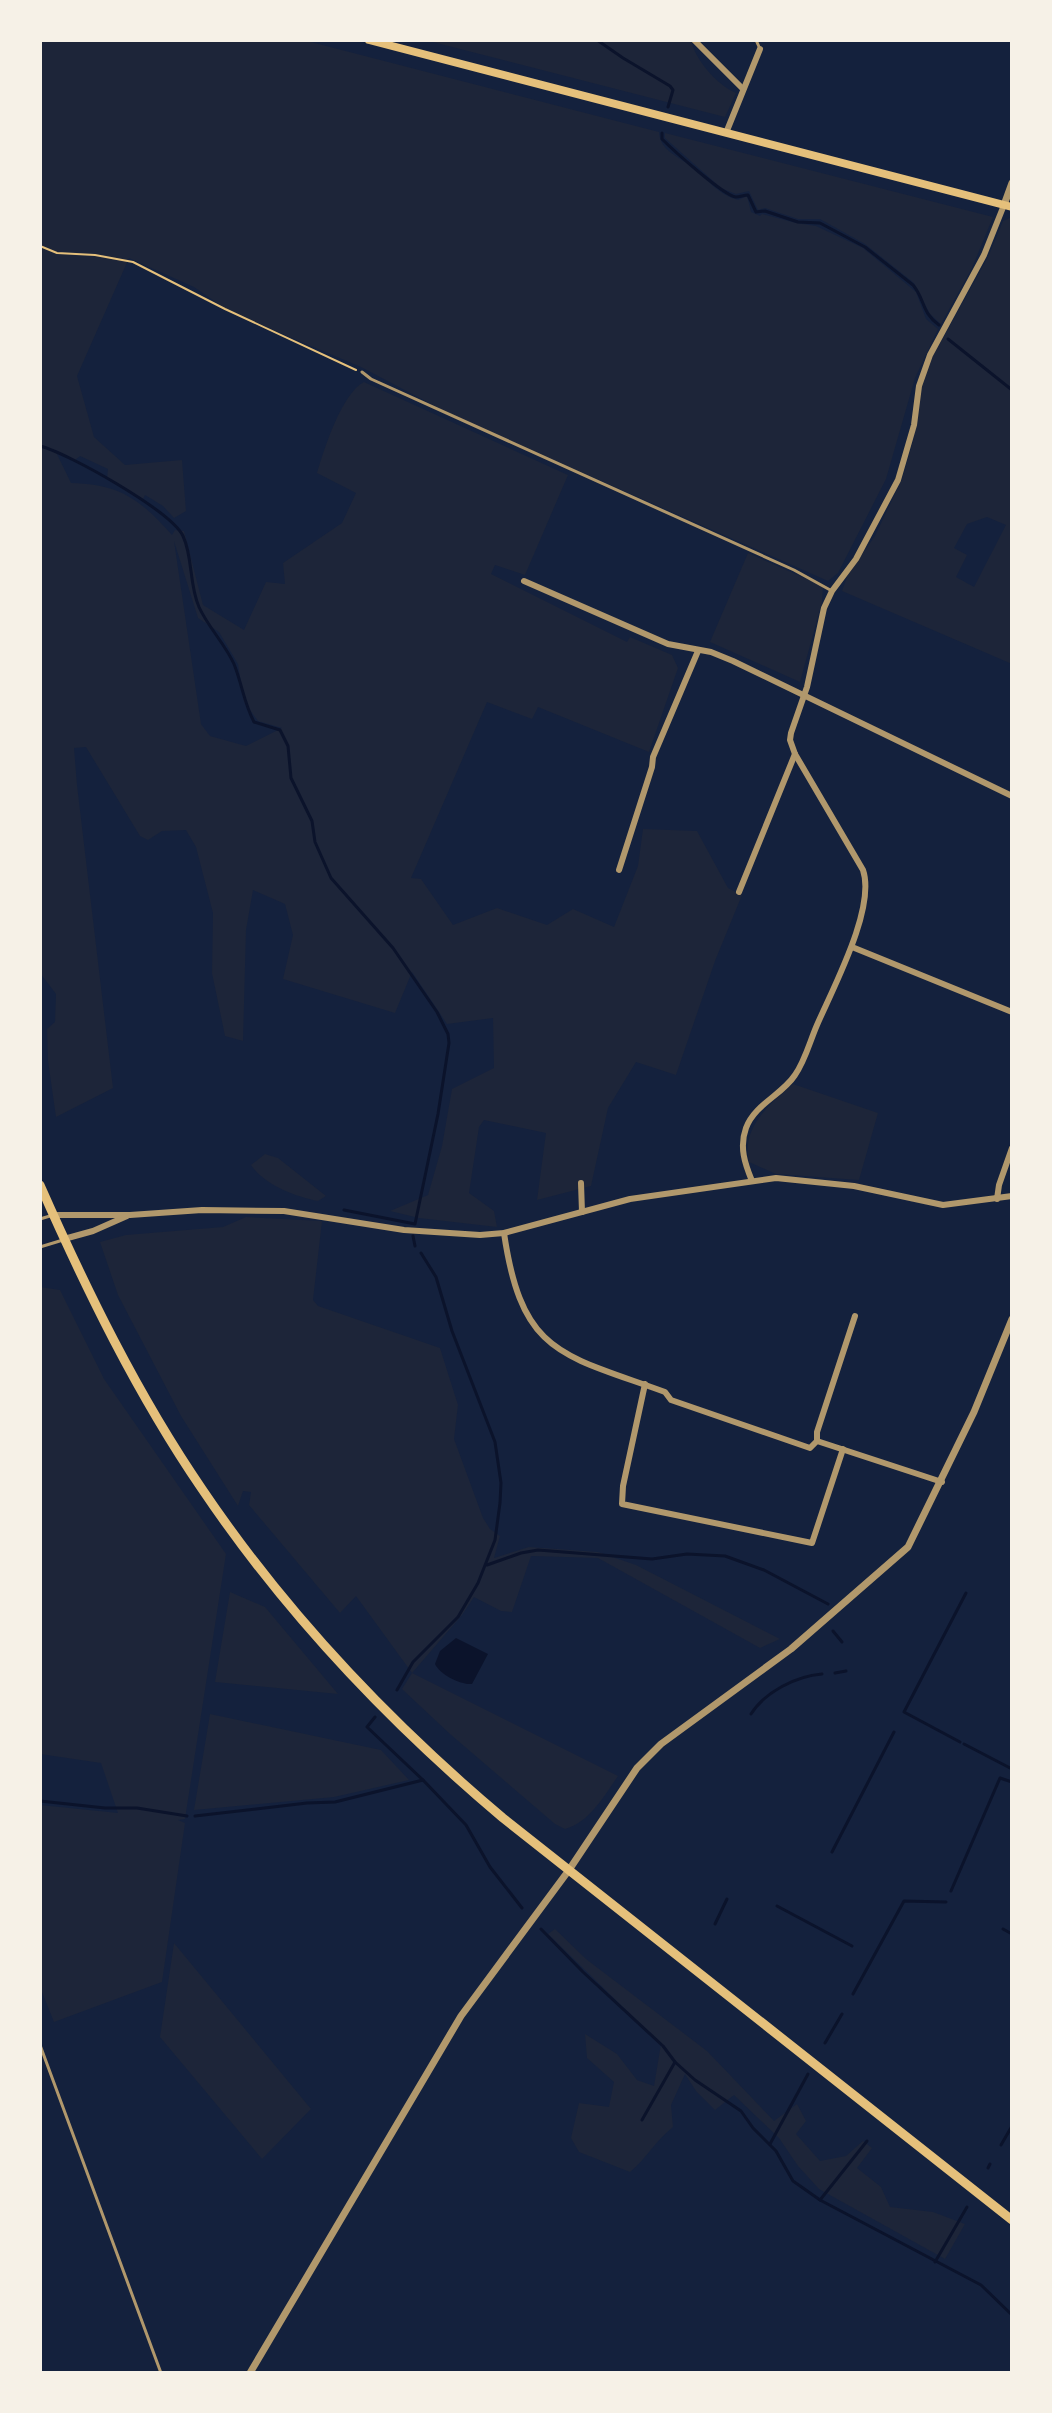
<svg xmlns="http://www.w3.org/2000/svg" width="1052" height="2413" viewBox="0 0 1052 2413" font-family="Overpass,sans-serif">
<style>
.green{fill:#1d2539;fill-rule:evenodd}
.water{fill:#0b132b}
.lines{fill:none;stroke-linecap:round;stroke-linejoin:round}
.stream{stroke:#0b132b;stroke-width:3}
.path{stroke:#e5c07b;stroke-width:2}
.service{stroke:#b1986c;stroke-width:3}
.minor{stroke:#b1986c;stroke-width:6}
.tertiary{stroke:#b1986c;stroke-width:7}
.secondary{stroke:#e5c07b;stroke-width:8}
.primary{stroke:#e5c07b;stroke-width:9}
</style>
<rect width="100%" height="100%" fill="#14213d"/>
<g class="green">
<path d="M 40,40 L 303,40 L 659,132 C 660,151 678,156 692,167 C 709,180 717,194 738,200 L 747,196 L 751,212 L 760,216 L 762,214 L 796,223 L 816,226 L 863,248 L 916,292 L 926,319 L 938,329 L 915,378 L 886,479 L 838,573 L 828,581 L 452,415 L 361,367 L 230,312 L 194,287 L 129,258 L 77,376 L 94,437 L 125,465 L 182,460 L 186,511 L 174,518 L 163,506 L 145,495 L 143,499 L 107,479 L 108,469 L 80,456 L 75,460 L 55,450 L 71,483 C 120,484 141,500 172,535 L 175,530 L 184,531 L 203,605 L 244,630 L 266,582 L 285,584 L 283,563 L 342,523 L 356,493 L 317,473 C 324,449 342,393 364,382 L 568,475 L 525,575 L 495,565 L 491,574 L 627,642 L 630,637 L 672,655 L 678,668 L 649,752 L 538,707 L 532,719 L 487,702 L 411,878 L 421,879 L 453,925 L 497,908 L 547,925 L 573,909 L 614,927 L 638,866 L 643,829 L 697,831 L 728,888 L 742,895 L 715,961 L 676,1075 L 636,1062 L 608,1108 L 591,1186 L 537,1200 L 546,1133 L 484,1120 L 479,1127 L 469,1193 L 494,1211 L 497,1227 L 419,1218 L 390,1211 L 428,1195 L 442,1146 L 452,1089 L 494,1068 L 493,1018 L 447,1024 L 412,972 L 395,1013 L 283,979 L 293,935 L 285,904 L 253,890 L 246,930 L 243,1041 L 225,1036 L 212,973 L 213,913 L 196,847 L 186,830 L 162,831 L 148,840 L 140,836 L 86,747 L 74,748 L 77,785 L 113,1088 L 56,1117 L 48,1061 L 47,1029 L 55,1022 L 56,994 L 40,973 ZM 174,541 L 198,618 L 219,632 L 238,664 L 244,702 L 258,721 L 282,728 L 246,746 L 210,736 L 201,724 Z"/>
<path d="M 425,40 L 694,40 L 692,44 C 698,63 718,85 736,93 L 725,117 Z"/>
<path d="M 665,133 L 993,217 L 972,268 L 941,324 L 930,314 L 914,283 L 865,244 L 820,219 L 798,219 L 765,208 L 758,210 L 749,191 L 736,194 L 721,188 L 665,138 Z"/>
<path d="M 1012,217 L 1012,664 L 842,591 L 848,574 L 875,536 L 902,479 L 914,438 L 921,385 L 933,356 L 988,257 L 1003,221 ZM 987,517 L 1006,525 L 974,587 L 956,577 L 967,555 L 954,548 L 967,524 Z"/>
<path d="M 748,553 L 823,586 L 822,602 L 800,682 L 710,642 Z"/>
<path d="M 793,1084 L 878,1113 L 859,1180 L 776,1174 L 749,1162 C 741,1127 769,1105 793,1084 Z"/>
<path d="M 265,1154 L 278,1158 L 326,1196 L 318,1201 C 294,1196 265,1185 251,1165 Z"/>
<path d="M 246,1217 L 322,1221 L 313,1300 L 318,1306 L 440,1348 L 458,1405 L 454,1439 L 483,1518 L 490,1529 L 500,1536 L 494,1558 L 529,1547 L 598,1552 L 636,1565 L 780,1639 L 760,1648 L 598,1558 L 531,1556 L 512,1612 L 501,1611 L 474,1597 L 462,1615 L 412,1673 L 618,1776 C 604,1796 590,1822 565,1829 L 555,1824 L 450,1734 L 402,1689 L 412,1673 L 356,1596 L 340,1613 L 249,1505 L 251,1492 L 243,1491 L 238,1506 L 181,1416 L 118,1295 L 100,1242 L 126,1235 L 223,1227 Z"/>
<path d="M 40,1287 L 60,1290 L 104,1379 L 226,1554 L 185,1819 L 178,1820 L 185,1823 L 162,1982 L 54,2022 L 40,1987 L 40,1805 L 118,1813 L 101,1763 L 40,1754 Z"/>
<path d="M 230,1592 L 265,1607 L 338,1694 L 215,1682 Z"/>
<path d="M 210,1714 L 381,1750 L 409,1780 L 334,1797 L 194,1810 Z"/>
<path d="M 555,1929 L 586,1959 L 707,2051 L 774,2121 L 797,2104 L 806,2121 L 796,2134 L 820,2161 L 846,2156 L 863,2141 L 872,2148 L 857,2168 L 881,2187 L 890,2207 L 933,2212 L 965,2224 L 945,2259 L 819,2189 L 798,2166 L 779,2138 L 734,2095 L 715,2110 L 696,2091 L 685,2074 L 671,2105 L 673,2127 C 654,2142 647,2158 630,2172 L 579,2152 L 571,2138 L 579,2103 L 609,2107 L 614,2082 L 587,2058 L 585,2034 L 617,2054 L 637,2080 L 654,2086 L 661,2044 L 548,1934 Z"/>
<path d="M 174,1943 L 311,2109 L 262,2159 L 160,2037 Z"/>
</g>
<path class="water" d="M 456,1638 L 488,1654 L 472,1684 C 461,1685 440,1675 435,1664 L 440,1651 Z"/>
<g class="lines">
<g class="stream">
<path d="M 597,40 L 623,58 L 670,86 L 673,90 L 668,107"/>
<path d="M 662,133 L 662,139 C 673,150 724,196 736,197 C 740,197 744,195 748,195 L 756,212 L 765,211 L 798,222 L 820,223 L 865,247 L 913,285 C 925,299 921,312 939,325"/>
<path d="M 948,339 L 1012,390"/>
<path d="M 40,446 C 68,453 171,511 183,536 C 193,557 189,585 199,607 C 208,627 225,644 234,664 C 242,684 244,703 254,722 L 280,730 L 288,746 L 291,778 L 312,821 L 315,842 L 331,878 L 393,948 L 437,1012 L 448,1034 L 449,1043 L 438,1114 L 415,1224 L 344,1210"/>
<path d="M 413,1236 L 415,1246"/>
<path d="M 487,1565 L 521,1553 L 538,1550 L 652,1559 L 687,1554 L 725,1556 L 764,1570 L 828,1604"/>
<path d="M 833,1631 L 842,1642"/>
<path d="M 835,1673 L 846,1671"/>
<path d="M 397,1690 L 413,1662 L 458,1617 L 478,1583 L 495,1540 L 500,1503 L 501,1483 L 495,1442 L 452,1331 L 436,1277 L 421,1253"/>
<path d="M 751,1714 C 765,1692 796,1676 822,1674"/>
<path d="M 375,1717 L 367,1727 L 423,1780 L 466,1825 L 490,1867 L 522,1908"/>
<path d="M 960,1742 L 904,1712 L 966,1593"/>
<path d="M 964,1744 L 1012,1769"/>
<path d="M 40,1801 L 105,1808 L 137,1808 L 187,1816"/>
<path d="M 195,1816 L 307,1803 L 335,1802 L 423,1780"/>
<path d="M 832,1852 L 894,1732"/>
<path d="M 951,1891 L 1000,1778 L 1012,1782"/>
<path d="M 777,1906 L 852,1946"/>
<path d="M 715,1924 L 727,1899"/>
<path d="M 541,1929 L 583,1972 L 663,2046 L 675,2062 L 695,2080 L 741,2111 L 753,2128 L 776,2151 L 793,2181 L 820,2200 L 981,2285 L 1012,2315"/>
<path d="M 1003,1929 L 1012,1934"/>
<path d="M 853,1994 L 904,1901 L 946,1902"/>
<path d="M 825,2043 L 842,2014"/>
<path d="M 642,2120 L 675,2062"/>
<path d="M 770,2144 L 808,2074"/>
<path d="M 1001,2145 L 1012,2126"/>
<path d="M 988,2168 L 990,2164"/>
<path d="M 820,2200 L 867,2141"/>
<path d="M 935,2262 L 967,2207"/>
</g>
<path class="path" d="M 40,246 L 57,253 L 95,255 L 133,262 L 225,309 L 356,370"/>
<g class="service">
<path d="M 756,40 L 760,49"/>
<path d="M 362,372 L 371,379 L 794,570 L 832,591"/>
<path d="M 40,1219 L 50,1216"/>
<path d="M 40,1247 L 63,1240"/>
<path d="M 40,2045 L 161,2373"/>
</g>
<g class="minor">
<path d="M 695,41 L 743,89"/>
<path d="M 726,133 L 760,49"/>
<path d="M 524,581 L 668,644 L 711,652 L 733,661 L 1012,796"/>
<path d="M 619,870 L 652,767 L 653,757 L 698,651"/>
<path d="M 739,892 L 795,754"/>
<path d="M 852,947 L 1012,1012"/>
<path d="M 752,1181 C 745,1164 739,1147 746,1128 C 755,1104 782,1095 795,1075 C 805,1061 810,1041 817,1025 C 833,988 876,908 863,870 L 795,754 L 790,740 L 791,733 L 807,687 L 824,608 L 832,591 L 856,559 L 898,480 L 914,425 L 919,386 L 930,355 L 984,255 L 1004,205"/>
<path d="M 581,1183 L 582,1212"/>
<path d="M 997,1199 L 999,1185 L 1012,1148"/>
<path d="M 53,1215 L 130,1215 L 202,1210 L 284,1211 L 404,1230 L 480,1235 L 504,1233 L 630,1199 L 776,1178 L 854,1186 L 943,1205 L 1012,1196"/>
<path d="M 504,1233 C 522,1355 561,1354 665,1392 L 671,1400 L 810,1448 L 817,1441 L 942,1482"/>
<path d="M 64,1239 L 93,1231 L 127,1216"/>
<path d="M 645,1384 L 623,1486 L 622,1504 L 812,1543 L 843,1449"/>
<path d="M 817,1441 L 817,1432 L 855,1316"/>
</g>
<g class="tertiary">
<path d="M 1004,205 L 1012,183"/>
<path d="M 250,2373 L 461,2016 L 569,1870 L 637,1768 L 661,1744 L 791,1649 L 908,1547 L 974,1412 L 1012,1319"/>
</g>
<path class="secondary" d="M 369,40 L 1012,207"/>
<path class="primary" d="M 40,1185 C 86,1289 137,1394 202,1489 C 285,1612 389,1722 503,1818 L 1012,2220"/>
</g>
<rect width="1052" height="2413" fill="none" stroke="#f6f1e7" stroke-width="84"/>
</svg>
